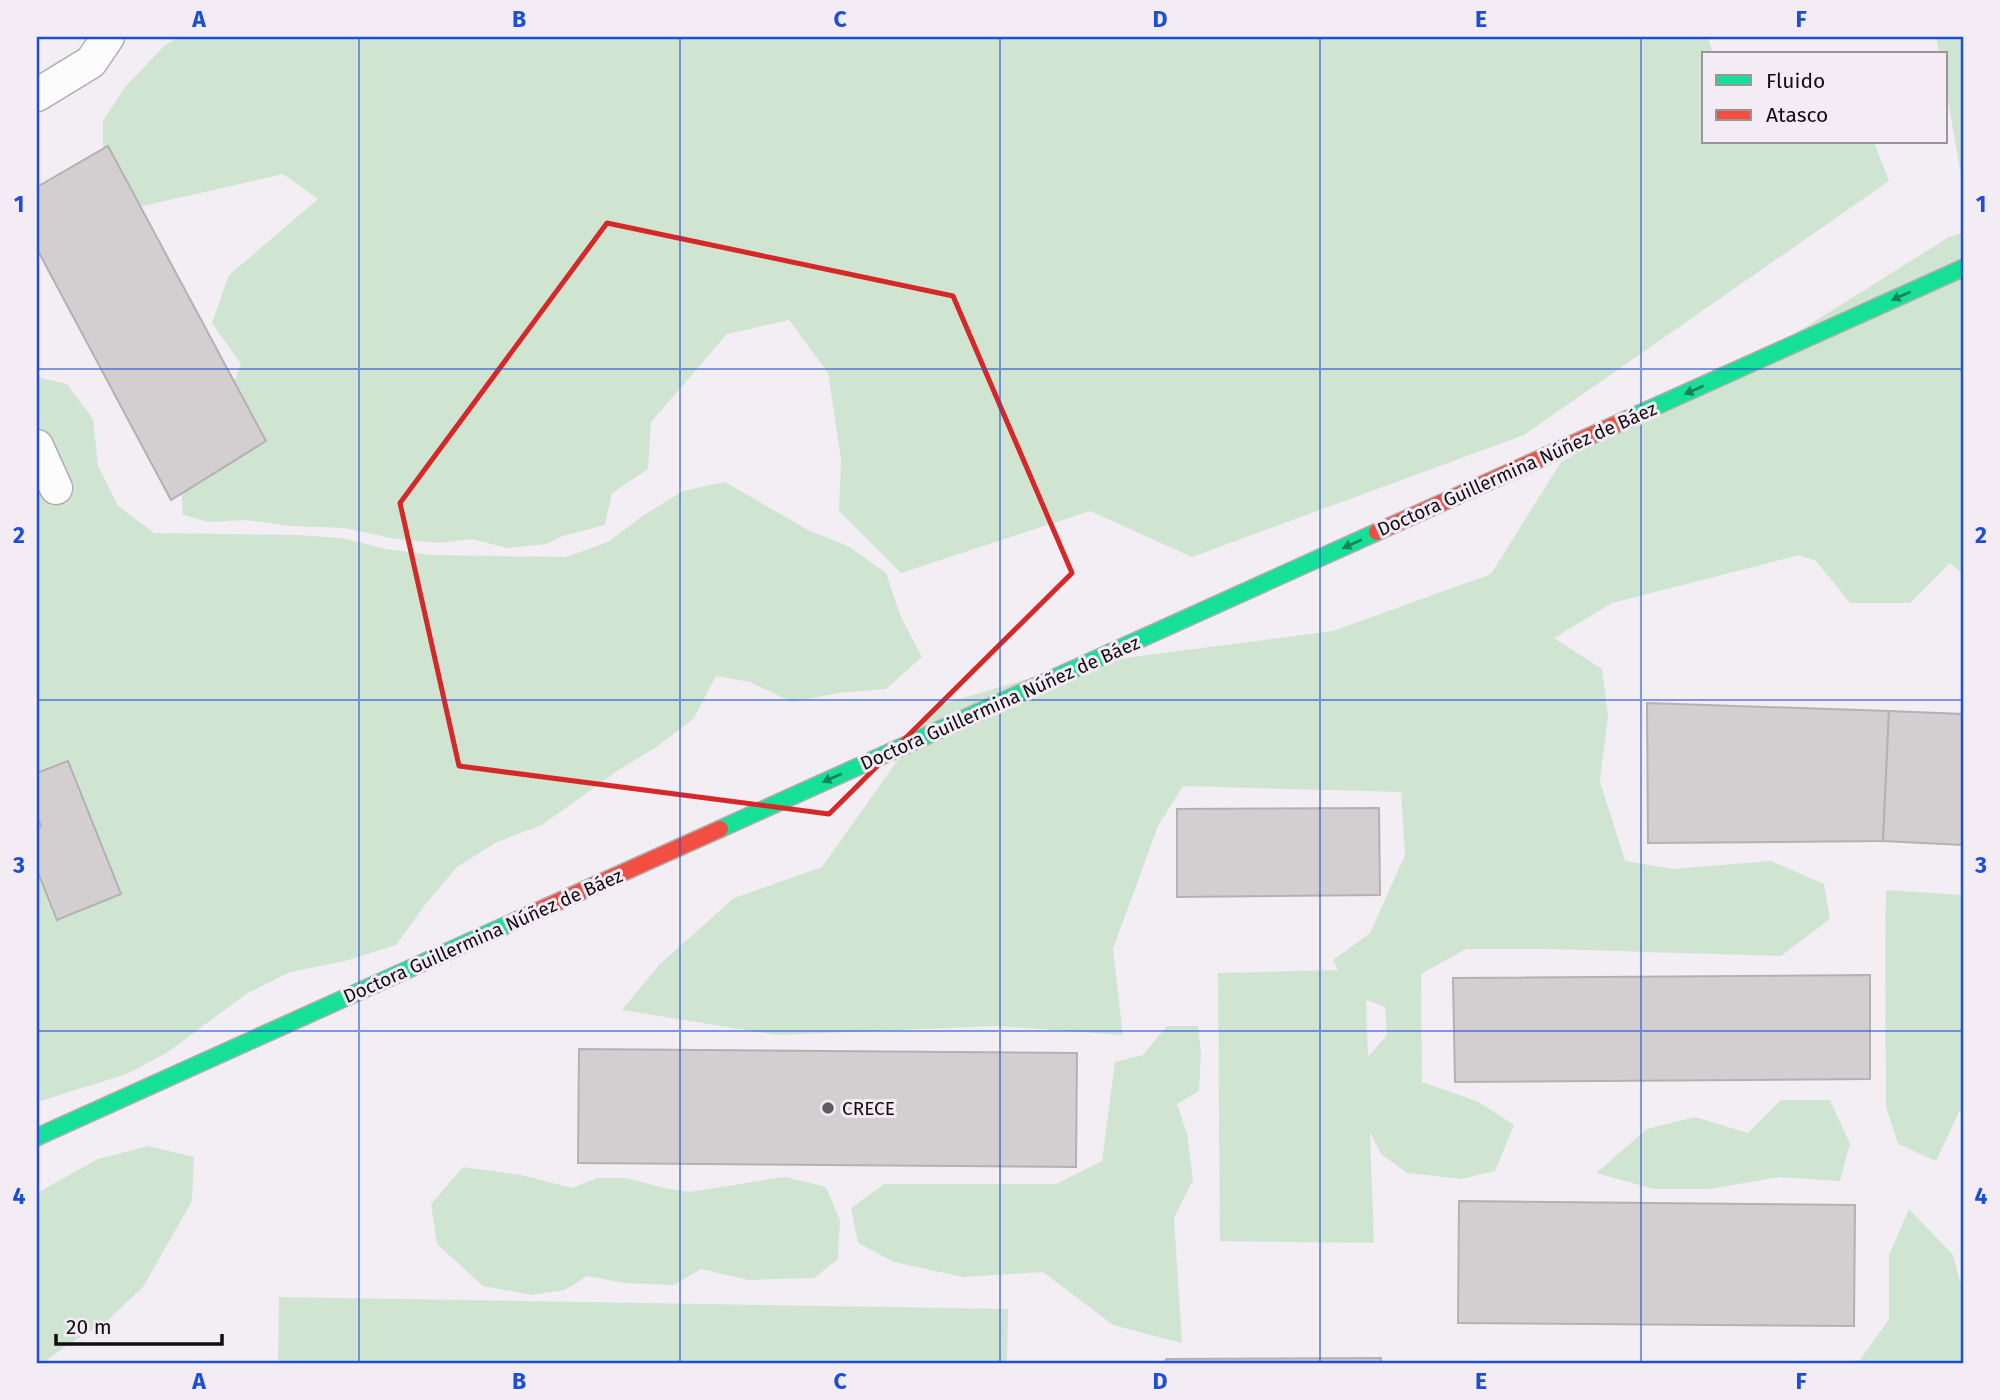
<svg xmlns="http://www.w3.org/2000/svg" width="2000" height="1400" viewBox="0 0 2000 1400" font-family="'Fira Sans',sans-serif">
<style>
.green{fill:#d0e5d1;fill-rule:evenodd}
.building{fill:#d3cfd0;stroke:#b4b1b2;stroke-width:2}
.lines{fill:none;stroke-linecap:round;stroke-linejoin:round}
.lane-casing{stroke:#b0adb0;stroke-width:35}
.fast-casing{stroke:#b0adb0;stroke-width:19}
.jam-casing{stroke:#b0adb0;stroke-width:19}
.lane{stroke:#fdfcfd;stroke-width:32}
.fast{stroke:#16e098;stroke-width:16}
.jam{stroke:#f24e42;stroke-width:16}
.oneway{fill:#14825b}
.marked{fill:none;stroke:#d62828;stroke-width:5;stroke-linejoin:round}
.grid{fill:none;stroke:#1d4ed8;stroke-width:2;stroke-opacity:0.55}
.poi-dot{fill:#605c60;stroke:#f3ecf5;stroke-width:2.5}
.labels{text-anchor:middle;dominant-baseline:central;stroke-width:6;stroke-linejoin:round;paint-order:stroke}
.street-label{font-size:19px;fill:#110e11;stroke:#f3ecf5}
.poi-label{font-size:19px;fill:#110e11;stroke:#f3ecf5;text-anchor:start}
.neatline{fill:none;stroke:#1d4ed8;stroke-width:2.5}
.grid-label{font-size:23px;text-anchor:middle;font-weight:bold;fill:#1d4ed8}
</style>
<rect width="100%" height="100%" fill="#f2eef3"/>
<g class="green">
<path d="M 179,37 L 1708,37 L 1713,54 L 1704,54 L 1704,142 L 1874,142 L 1889,181 L 1524,435 L 1192,557 L 1090,511 L 901,573 L 839,511 L 841,459 L 828,373 L 789,320 L 727,334 L 651,422 L 648,469 L 612,493 L 605,525 L 563,536 L 546,544 L 507,548 L 472,539 L 440,543 L 396,539 L 344,528 L 291,526 L 246,520 L 209,522 L 183,515 L 181,482 L 204,458 L 241,364 L 212,323 L 229,275 L 318,199 L 283,174 L 143,206 L 103,179 L 103,121 L 125,87 L 164,46 Z"/>
<path d="M 1936,37 L 1963,37 L 1963,186 L 1946,89 L 1946,54 L 1939,54 Z"/>
<path d="M 1963,233 L 1963,574 L 1950,563 L 1910,603 L 1850,603 L 1816,561 L 1799,555 L 1612,603 L 1554,638 L 1602,669 L 1608,716 L 1600,781 L 1625,861 L 1672,869 L 1771,861 L 1824,884 L 1830,919 L 1781,956 L 1549,949 L 1466,949 L 1421,974 L 1422,1082 L 1479,1102 L 1514,1125 L 1495,1171 L 1461,1179 L 1407,1173 L 1381,1154 L 1370,1132 L 1374,1243 L 1220,1241 L 1218,973 L 1338,970 L 1333,960 L 1370,933 L 1405,855 L 1401,792 L 1183,786 L 1158,826 L 1113,949 L 1123,1035 L 997,1026 L 777,1035 L 622,1010 L 660,964 L 734,898 L 822,867 L 936,706 L 1078,664 L 1333,631 L 1491,574 L 1561,462 L 1791,336 L 1949,237 ZM 1366,1000 L 1385,1007 L 1387,1035 L 1368,1057 Z"/>
<path d="M 37,377 L 67,384 L 93,419 L 98,466 L 118,506 L 154,533 L 297,535 L 342,538 L 386,549 L 431,555 L 566,557 L 608,542 L 644,515 L 683,491 L 725,482 L 808,530 L 848,546 L 886,573 L 900,615 L 922,657 L 886,689 L 839,693 L 792,702 L 750,682 L 716,676 L 694,718 L 658,746 L 620,769 L 542,825 L 497,842 L 457,867 L 425,905 L 396,945 L 345,961 L 290,972 L 246,994 L 168,1052 L 127,1074 L 37,1102 Z"/>
<path d="M 1886,890 L 1963,895 L 1963,1109 L 1959,1112 L 1936,1161 L 1898,1144 L 1886,1107 L 1885,949 Z"/>
<path d="M 1167,1026 L 1198,1026 L 1201,1053 L 1199,1091 L 1177,1104 L 1187,1134 L 1193,1180 L 1174,1218 L 1182,1343 L 1113,1325 L 1043,1272 L 963,1277 L 894,1262 L 858,1243 L 851,1208 L 884,1184 L 1056,1184 L 1102,1161 L 1115,1062 L 1143,1055 Z"/>
<path d="M 1781,1100 L 1830,1100 L 1850,1144 L 1840,1181 L 1779,1177 L 1709,1189 L 1654,1189 L 1596,1173 L 1647,1129 L 1695,1117 L 1748,1133 Z"/>
<path d="M 148,1146 L 194,1157 L 192,1201 L 143,1287 L 107,1321 L 67,1345 L 43,1363 L 37,1363 L 37,1193 L 98,1159 Z"/>
<path d="M 463,1167 L 521,1175 L 572,1188 L 597,1178 L 626,1178 L 664,1188 L 689,1192 L 785,1177 L 826,1187 L 840,1220 L 838,1259 L 814,1278 L 749,1280 L 701,1269 L 674,1285 L 624,1283 L 587,1276 L 565,1290 L 532,1295 L 483,1286 L 437,1244 L 431,1204 Z"/>
<path d="M 1909,1209 L 1953,1255 L 1961,1285 L 1963,1286 L 1963,1363 L 1816,1363 L 1860,1360 L 1889,1319 L 1889,1255 Z"/>
<path d="M 279,1297 L 1008,1309 L 1007,1363 L 278,1363 Z"/>
</g>
<g class="building">
<path d="M 108,146 L 266,441 L 171,500 L 37,249 L 37,187 Z"/>
<path d="M 1647,703 L 1889,711 L 1883,841 L 1648,843 Z"/>
<path d="M 1889,711 L 1963,714 L 1963,845 L 1883,841 Z"/>
<path d="M 68,761 L 121,894 L 57,920 L 37,870 L 37,827 L 41,826 L 37,815 L 37,773 Z"/>
<path d="M 1379,808 L 1380,895 L 1177,897 L 1177,809 Z"/>
<path d="M 1870,975 L 1870,1079 L 1455,1082 L 1453,978 Z"/>
<path d="M 579,1049 L 1077,1053 L 1076,1167 L 578,1163 Z"/>
<path d="M 1459,1201 L 1855,1205 L 1854,1326 L 1458,1323 Z"/>
<path d="M 1381,1358 L 1381,1363 L 1166,1363 L 1166,1359 Z"/>
</g>
<g class="lines">
<g class="lane-casing">
<g id="lane">
<path d="M 37,95 L 91,62 L 108,37"/>
<path d="M 37,446 L 56,488"/>
</g>
</g>
<g class="fast-casing">
<g id="fast">
<path d="M 1621,422 L 1963,268"/>
<path d="M 720,829 L 1377,532"/>
<path d="M 37,1137 L 533,913"/>
</g>
</g>
<g class="jam-casing">
<g id="jam">
<path d="M 1377,532 L 1621,422"/>
<path d="M 533,913 L 720,829"/>
</g>
</g>
<use href="#lane" class="lane"/>
<use href="#fast" class="fast"/>
<use href="#jam" class="jam"/>
</g>
<defs><path id="oneway-solid" d="M-6-.8H1V-3.2L6.5 0L1 3.2V.8H-6Z" transform="scale(1.75)"/></defs>
<g class="oneway">
<use href="#oneway-solid" transform="translate(1901 296) rotate(156)"/>
<use href="#oneway-solid" transform="translate(1694 390) rotate(156)"/>
<use href="#oneway-solid" transform="translate(1352 544) rotate(156)"/>
<use href="#oneway-solid" transform="translate(832 778) rotate(156)"/>
</g>
<path class="marked" d="M 607,223 L 953,296 L 1072,573 L 829,814 L 459,766 L 400,503 Z"/>
<path class="grid" d="M 359,37 L 359,1363M 680,37 L 680,1363M 1000,37 L 1000,1363M 1320,37 L 1320,1363M 1641,37 L 1641,1363M 37,369 L 1963,369M 37,700 L 1963,700M 37,1031 L 1963,1031"/>
<circle class="poi-dot" cx="828" cy="1108" r="7"/>
<g class="labels">
<g class="street-label">
<text transform="translate(1517 469) rotate(-24)">Doctora Guillermina Núñez de Báez</text>
<text transform="translate(1000 703) rotate(-24)">Doctora Guillermina Núñez de Báez</text>
<text transform="translate(483 936) rotate(-24)">Doctora Guillermina Núñez de Báez</text>
</g>
<g class="poi-label">
<text x="842" y="1108">CRECE</text>
</g>
</g>
<rect width="2000" height="1400" fill="none" stroke="#f3ecf5" stroke-width="77"/>
<rect x="1702" y="52" width="245" height="91" fill="#f3ecf5" stroke="#99939a" stroke-width="2"/>
<rect x="1716" y="75" width="35" height="10" fill="#16e098" stroke="#99939a" stroke-width="2"/>
<text x="1766" y="88" font-size="21" fill="#110e11">Fluido</text>
<rect x="1716" y="110" width="35" height="10" fill="#f24e42" stroke="#99939a" stroke-width="2"/>
<text x="1766" y="122" font-size="21" fill="#110e11">Atasco</text>
<path d="M56 1334v10h166v-10" fill="none" stroke="#110e11" stroke-width="3.5"/>
<text x="66" y="1334" font-size="21" fill="#110e11" stroke="#f3ecf5" stroke-width="5" paint-order="stroke">20 m</text>
<rect x="38" y="38" width="1924" height="1324" class="neatline"/>
<g class="grid-label">
<text x="199" y="27">A</text>
<text x="519" y="27">B</text>
<text x="840" y="27">C</text>
<text x="1160" y="27">D</text>
<text x="1481" y="27">E</text>
<text x="1801" y="27">F</text>
<text x="19" y="212">1</text>
<text x="1981" y="212">1</text>
<text x="19" y="543">2</text>
<text x="1981" y="543">2</text>
<text x="19" y="873">3</text>
<text x="1981" y="873">3</text>
<text x="19" y="1204">4</text>
<text x="1981" y="1204">4</text>
<text x="199" y="1389">A</text>
<text x="519" y="1389">B</text>
<text x="840" y="1389">C</text>
<text x="1160" y="1389">D</text>
<text x="1481" y="1389">E</text>
<text x="1801" y="1389">F</text>
</g>
</svg>
